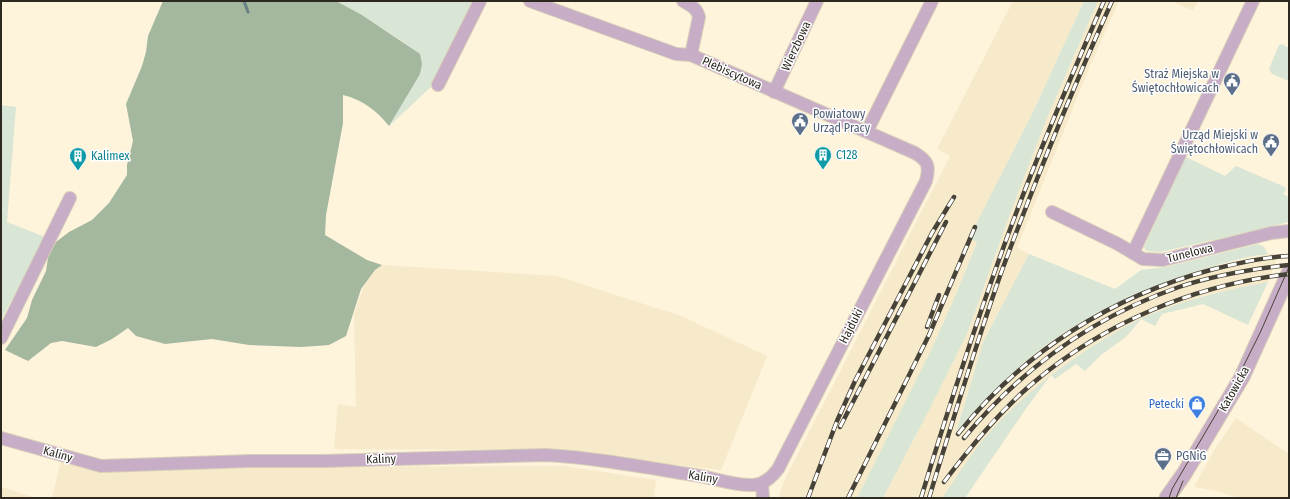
<svg xmlns="http://www.w3.org/2000/svg" width="1290" height="499" viewBox="0 0 1290 499" font-family="'Fira Sans Condensed',sans-serif">
<style>
.built{fill:#f7eaca}
.green{fill:#d9e5d5}
.forest{fill:#a4b79f}
.lines{fill:none;stroke-linecap:round;stroke-linejoin:round}
.stream{stroke:#698086;stroke-width:3}
.minor-casing{stroke:#d8cfb9;stroke-width:14}
.tertiary-casing{stroke:#d8cfb9;stroke-width:17}
.minor{stroke:#c7adc6;stroke-width:12}
.tertiary{stroke:#c7adc6;stroke-width:15}
.tram{stroke:#484338;stroke-width:1}
.rail-casing{stroke:#484338;stroke-width:4.5}
.rail{stroke:#fff;stroke-width:3;stroke-dasharray:9;stroke-linecap:butt}
.labels{text-anchor:middle;dominant-baseline:central;stroke-width:3;stroke-linejoin:round;paint-order:stroke}
.street-label{font-size:12px;fill:#2d2920;stroke:#fff}
.service-label{font-size:12px;fill:#4e5e75;stroke:#fff;text-anchor:end}
.culture-label{font-size:12px;fill:#0d838f;stroke:#fff;text-anchor:start}
.shop-label{font-size:12px;fill:#366cbe;stroke:#fff;text-anchor:end}
</style>
<rect width="100%" height="100%" fill="#fef3db"/>
<g class="built">
<path d="M 1013,1 L 1084,1 L 1033,112 L 970,238 L 977,241 L 956,294 L 933,346 L 857,498 L 779,498 L 783,483 L 950,156 L 937,149 Z"/>
<path d="M 1098,1 L 1119,1 L 1088,71 L 1017,248 L 1029,254 L 983,342 L 956,431 L 1000,385 L 1031,357 L 1063,334 L 1091,317 L 1130,296 L 1169,281 L 1215,266 L 1263,255 L 1274,253 L 1276,261 L 1268,282 L 1209,294 L 1153,313 L 1128,326 L 1097,343 L 1068,362 L 1035,388 L 950,486 L 942,498 L 883,498 L 928,412 L 967,334 L 1010,214 L 1047,118 Z"/>
<path d="M 1172,1 L 1198,1 L 1193,11 Z"/>
<path d="M 382,265 L 557,276 L 681,316 L 767,356 L 721,470 L 550,450 L 334,449 L 338,404 L 356,407 L 354,314 L 364,286 L 375,270 Z"/>
<path d="M 1236,418 L 1289,454 L 1289,498 L 1239,498 L 1216,491 L 1194,487 L 1216,447 Z"/>
<path d="M 61,460 L 97,470 L 275,467 L 564,466 L 656,480 L 654,498 L 52,498 Z"/>
<path d="M 1,487 L 27,495 L 37,498 L 1,498 Z"/>
</g>
<g class="green">
<path d="M 336,1 L 473,1 L 433,85 L 389,126 L 395,116 L 406,44 L 362,15 Z"/>
<path d="M 1084,1 L 1098,1 L 1047,118 L 1010,214 L 967,334 L 928,412 L 883,498 L 857,498 L 933,346 L 956,294 L 977,242 L 969,238 L 1033,112 Z"/>
<path d="M 1282,44 L 1289,48 L 1289,81 L 1272,74 L 1269,69 L 1278,47 L 1279,45 Z"/>
<path d="M 1,105 L 16,107 L 7,222 L 45,237 L 1,320 Z"/>
<path d="M 1186,157 L 1225,176 L 1236,166 L 1285,187 L 1286,190 L 1283,194 L 1289,197 L 1289,222 L 1161,252 L 1146,251 L 1144,247 Z"/>
<path d="M 1258,244 L 1264,247 L 1268,254 C 1242,257 1216,265 1192,273 C 1134,292 1079,318 1031,357 C 1004,379 980,405 956,432 L 983,342 L 1029,254 L 1115,289 L 1141,270 L 1165,267 Z"/>
<path d="M 1268,282 L 1248,325 L 1203,304 L 1162,314 L 1155,326 L 1141,319 L 1127,336 L 1101,355 L 1085,371 L 1076,364 L 1055,379 L 1051,375 L 1027,407 L 965,498 L 942,498 C 954,481 965,463 978,446 C 1015,400 1065,361 1116,332 C 1128,325 1141,318 1154,313 C 1191,298 1229,289 1268,282 Z"/>
</g>
<path class="forest" d="M 163,1 L 336,1 L 362,15 L 420,54 L 422,64 L 420,74 L 389,126 C 376,110 363,100 343,95 L 343,123 L 326,215 L 325,235 L 367,260 L 382,265 L 375,270 L 361,289 L 346,336 L 329,345 L 301,347 L 249,345 L 212,339 L 165,344 L 136,336 L 128,328 L 112,339 L 96,347 L 62,341 L 51,343 L 28,361 L 5,350 L 27,318 L 32,300 L 46,271 L 49,252 L 56,242 L 69,232 L 92,220 L 109,203 L 127,175 L 127,165 L 133,141 L 126,104 L 142,66 L 146,52 L 148,36 Z"/>
<g class="lines">
<path class="stream" d="M 244,1 L 248,12"/>
<g class="minor-casing">
<g id="minor">
<path d="M 683,1 C 690,5 697,8 699,17 L 691,55"/>
<path d="M 438,85 L 480,1"/>
<path d="M 774,92 L 817,1"/>
<path d="M 867,131 L 932,1"/>
<path d="M 1052,212 L 1118,244 L 1143,259 L 1163,260 L 1271,233 L 1289,231"/>
<path d="M 1133,253 L 1253,1"/>
<path d="M 1,338 L 70,198"/>
<path d="M 1,438 L 101,466 L 251,461 L 324,461 L 546,455 C 597,458 649,468 700,476 C 717,479 736,486 754,485 C 765,484 772,477 778,469 L 926,181 C 930,166 928,161 915,153 L 691,55 L 676,54 L 530,1"/>
<path d="M 762,484 L 763,498"/>
</g>
</g>
<g class="tertiary-casing">
<path id="tertiary" d="M 1167,498 L 1184,474 L 1242,377 L 1289,273"/>
</g>
<use href="#minor" class="minor"/>
<use href="#tertiary" class="tertiary"/>
<g class="tram">
<path d="M 1169,498 L 1172,489 L 1239,375 L 1260,333 L 1289,267"/>
<path d="M 1176,498 L 1183,481"/>
</g>
<g class="rail-casing">
<g id="rail">
<path d="M 927,327 L 939,295"/>
<path d="M 840,427 L 946,222"/>
<path d="M 958,434 C 1024,351 1112,296 1214,269 C 1239,263 1264,257 1289,256"/>
<path d="M 964,438 C 1022,368 1093,317 1179,287 C 1215,275 1252,269 1289,265"/>
<path d="M 944,482 C 971,446 999,412 1033,383 C 1105,322 1195,285 1289,274"/>
<path d="M 808,498 L 837,421 L 855,381 L 932,233 L 954,197"/>
<path d="M 848,498 L 929,335 L 975,227"/>
<path d="M 921,498 C 950,403 980,309 1015,216 C 1042,144 1073,72 1104,1"/>
<path d="M 929,498 C 952,423 975,347 1001,273 C 1035,181 1072,90 1112,1"/>
</g>
</g>
<use href="#rail" class="rail"/>
</g>
<defs>
<g id="civic-pin" transform="scale(0.9)"><path d="M0 17L-7.5 6A9.5 9.5 0 1 1 7.5 6Z" fill="#5c6f8a" stroke="#fff"/><path d="M-.6-6.5H3V-4.5H.6V-3L4-1V1h2V6H-6V1h2V-1L-.6-3ZM-1.2 2.5V6h2.4V2.5Z" fill="#fff"/></g>
<g id="building-pin" transform="scale(0.9)"><path d="M0 17L-7.5 6A9.5 9.5 0 1 1 7.5 6Z" fill="#0f9aa8" stroke="#fff"/><path d="M-4-6H4V6H1V3H-1V6H-4ZM-2.5-4.3h1.7v1.8h-1.7ZM.8-4.3h1.7v1.8H.8ZM-2.5-1h1.7V.8h-1.7ZM.8-1h1.7V.8H.8Z" fill="#fff"/></g>
<g id="shop-pin" transform="scale(0.9)"><path d="M0 17L-7.5 6A9.5 9.5 0 1 1 7.5 6Z" fill="#3f7fe0" stroke="#fff"/><path d="M-5-2.5h2.3a2.7 3.5 0 0 1 5.4 0H5L5.5 6h-11ZM-1.5-2.5h3a1.5 2.3 0 0 0-3 0Z" fill="#fff"/></g>
<g id="office-pin" transform="scale(0.9)"><path d="M0 17L-7.5 6A9.5 9.5 0 1 1 7.5 6Z" fill="#5c6f8a" stroke="#fff"/><path d="M-6-3h4V-5.5h4V-3h4V5H-6ZM-1-4.5V-3h2v-1.5ZM-6 0V1H6V0Z" fill="#fff"/></g>
</defs>
<g fill-rule="evenodd">
<use href="#civic-pin" x="1232" y="81"/>
<use href="#civic-pin" x="800" y="121"/>
<use href="#civic-pin" x="1271" y="142"/>
<use href="#building-pin" x="823" y="155"/>
<use href="#building-pin" x="78" y="156"/>
<use href="#shop-pin" x="1197" y="404"/>
<use href="#office-pin" x="1163" y="456"/>
</g>
<g class="labels">
<g class="street-label">
<text transform="translate(796 46) rotate(-65)">Wierzbowa</text>
<text transform="translate(732 73) rotate(24)">Plebiscytowa</text>
<text transform="translate(1190 253) rotate(-14)">Tunelowa</text>
<text transform="translate(851 326) rotate(-63)">Hajduki</text>
<text transform="translate(1234 389) rotate(-61)">Katowicka</text>
<text transform="translate(58 454) rotate(16)">Kaliny</text>
<text transform="translate(381 459) rotate(-2)">Kaliny</text>
<text transform="translate(703 477) rotate(10)">Kaliny</text>
</g>
<g class="service-label">
<text x="1219" y="74">Straż Miejska w<tspan x="1219" dy="14">Świętochłowicach</tspan></text>
<text x="813" y="114" text-anchor="start">Powiatowy<tspan x="813" dy="14">Urząd Pracy</tspan></text>
<text x="1258" y="135">Urząd Miejski w<tspan x="1258" dy="14">Świętochłowicach</tspan></text>
<text x="1176" y="456" text-anchor="start">PGNiG</text>
</g>
<g class="culture-label">
<text x="836" y="155">C128</text>
<text x="91" y="156">Kalimex</text>
</g>
<g class="shop-label">
<text x="1184" y="404">Petecki</text>
</g>
</g>
<rect width="1290" height="499" fill="none" stroke="#2d2920" stroke-width="4"/>
</svg>
